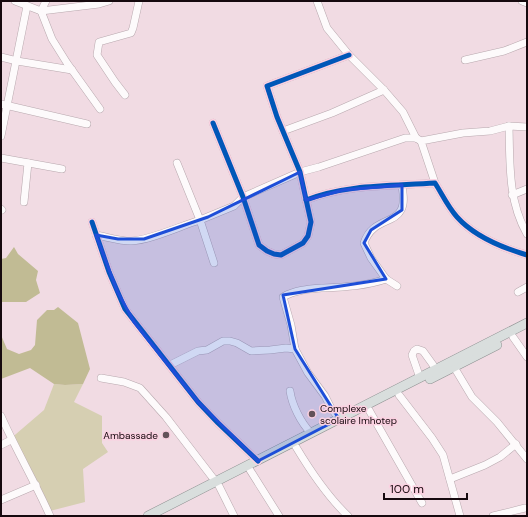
<svg xmlns="http://www.w3.org/2000/svg" width="528" height="517" viewBox="0 0 528 517" font-family="'DM Sans',sans-serif">
	<rect width="100%" height="100%" fill="#f1dbe3"/>
	<polygon fill="#d6cfb2" points="54,384 65,385 83,384 74,402 102,416 102,443 108,452 83,469 85,502 46,512 9,440 44,410"/>
	<g fill="#c1bb94">
		<polygon points="14,247 18,254 38,271 36,280 40,293 26,302 1,302 1,259 6,258"/>
		<polygon points="58,307 78,323 90,369 83,384 65,385 54,384 30,368 1,379 1,335 7,349 19,354 31,350 35,345 37,320 47,310 54,310"/>
	</g>
	<g fill="none" stroke-linecap="round" stroke-linejoin="round">
		<g stroke="#b8a8ae" stroke-width="8">
			<g id="minor">
				<polyline points="15,1 41,11 52,39 67,63 100,109"/>
				<polyline points="317,1 327,28 349,55 384,90 403,112 416,138"/>
				<polyline points="522,1 527,3"/>
				<polyline points="41,11 99,4 109,1"/>
				<polyline points="41,11 46,1"/>
				<polyline points="1,57 17,61 72,70"/>
				<polyline points="465,60 504,51 527,42"/>
				<polyline points="125,95 115,82 97,55 99,42 131,33 133,28 139,1"/>
				<polyline points="1,104 87,124"/>
				<polyline points="213,123 243,197 259,245 267,251 274,254 281,255 303,243 308,236 311,222 300,172 277,117 267,86 349,55"/>
				<path d="M509,126C510,163 508,201 527,234"/>
				<polyline points="283,131 332,113 384,90"/>
				<polyline points="1,136 27,6"/>
				<polyline points="1,158 62,169"/>
				<polyline points="435,183 421,141 463,133 490,131 509,126 527,127"/>
				<polyline points="512,195 527,189"/>
				<path d="M306,200C347,184 392,186 435,183C442,194 448,207 457,217C474,236 503,248 527,255"/>
				<polyline points="24,202 28,163"/>
				<polyline points="1,209 2,210"/>
				<polyline points="92,222 109,272 125,309 198,402 218,423 258,461"/>
				<path d="M96,235C108,237 119,241 131,241C151,240 180,226 200,220L177,163"/>
				<polyline points="214,263 200,220 234,206 243,197 300,172 319,167 405,138 416,138 421,141"/>
				<path d="M397,286L386,279L371,258L364,243C372,219 394,224 401,210C405,203 403,193 402,185"/>
				<polyline points="518,292 527,287"/>
				<polyline points="513,337 527,357"/>
				<polyline points="170,365 198,351 207,350 223,341 230,341 237,343 251,351 270,350 286,348 295,349"/>
				<polyline points="454,367 472,397 497,422 527,459"/>
				<polyline points="101,378 124,382 140,388 166,417 216,482"/>
				<polyline points="420,378 412,355 414,351 417,349 423,351 436,369"/>
				<path d="M290,391C292,405 301,423 311,433"/>
				<polyline points="399,395 432,438 443,455 460,516"/>
				<polyline points="369,410 422,503"/>
				<path d="M1,416C16,450 35,482 50,516"/>
				<path d="M339,419L331,408L325,396L308,373L295,349L291,325L283,297C295,290 309,289 322,288C343,287 367,286 386,279"/>
				<polyline points="1,445 11,440"/>
				<path d="M296,447C311,472 327,496 348,516"/>
				<polyline points="250,470 279,516"/>
				<polyline points="450,479 485,465 500,457 516,444"/>
				<polyline points="219,486 234,516"/>
				<polyline points="1,500 36,485"/>
				<polyline points="493,516 525,508"/>
			</g>
		</g>
		<g stroke="#8c9090" stroke-width="10">
			<g id="major">
				<polyline points="430,379 497,345"/>
				<polyline points="148,516 527,323"/>
			</g>
		</g>
		<use href="#minor" stroke="#fdfafb" stroke-width="7"/>
		<use href="#major" stroke="#d9dedd" stroke-width="9"/>
		<g stroke="#fbd1e1" stroke-width="8">
			<g id="cycleway">
				<polyline points="213,123 243,197 259,245 267,251 274,254 281,255 303,243 308,236 311,222 300,172 277,117 267,86 349,55"/>
				<path d="M306,200C347,184 392,186 435,183C442,194 448,207 457,217C474,236 503,248 527,255"/>
				<polyline points="92,222 109,272 125,309 198,402 218,423 258,461"/>
			</g>
		</g>
		<use href="#cycleway" stroke="#0057b8" stroke-width="5"/>
	</g>
	<path fill="#1d4ed8" fill-opacity="0.2" stroke="#1d4ed8" stroke-width="3" stroke-linejoin="round" d="M300,172L306,200L343,190L402,185V210L371,230L364,243L386,279L283,295L295,349L339,419L258,461L198,402L134,322L117,291L96,235L118,239H144L208,217Z"/>
	<g fill="#635259" stroke="#fbd1e1" stroke-width="1.5">
		<circle cx="312" cy="414" r="4"/>
		<circle cx="166" cy="435" r="4"/>
	</g>
	<g text-anchor="middle" stroke-width="3" stroke-linejoin="round" paint-order="stroke">
		<g font-size="10" fill="#16090e" stroke="#fbd1e1" text-anchor="start">
			<text x="320" y="412">Complexe<tspan x="320" dy="12">scolaire Imhotep</tspan></text>
			<text x="158" y="439" text-anchor="end">Ambassade</text>
		</g>
	</g>
	<rect width="528" height="517" fill="none" stroke="#16090e" stroke-width="4"/>
	<path d="M384 493v6h83v-6" fill="none" stroke="#16090e" stroke-width="2"/>
	<text x="390" y="493" font-size="12" fill="#16090e" stroke="#fbd1e1" stroke-width="3" paint-order="stroke">100 m</text>
</svg>
